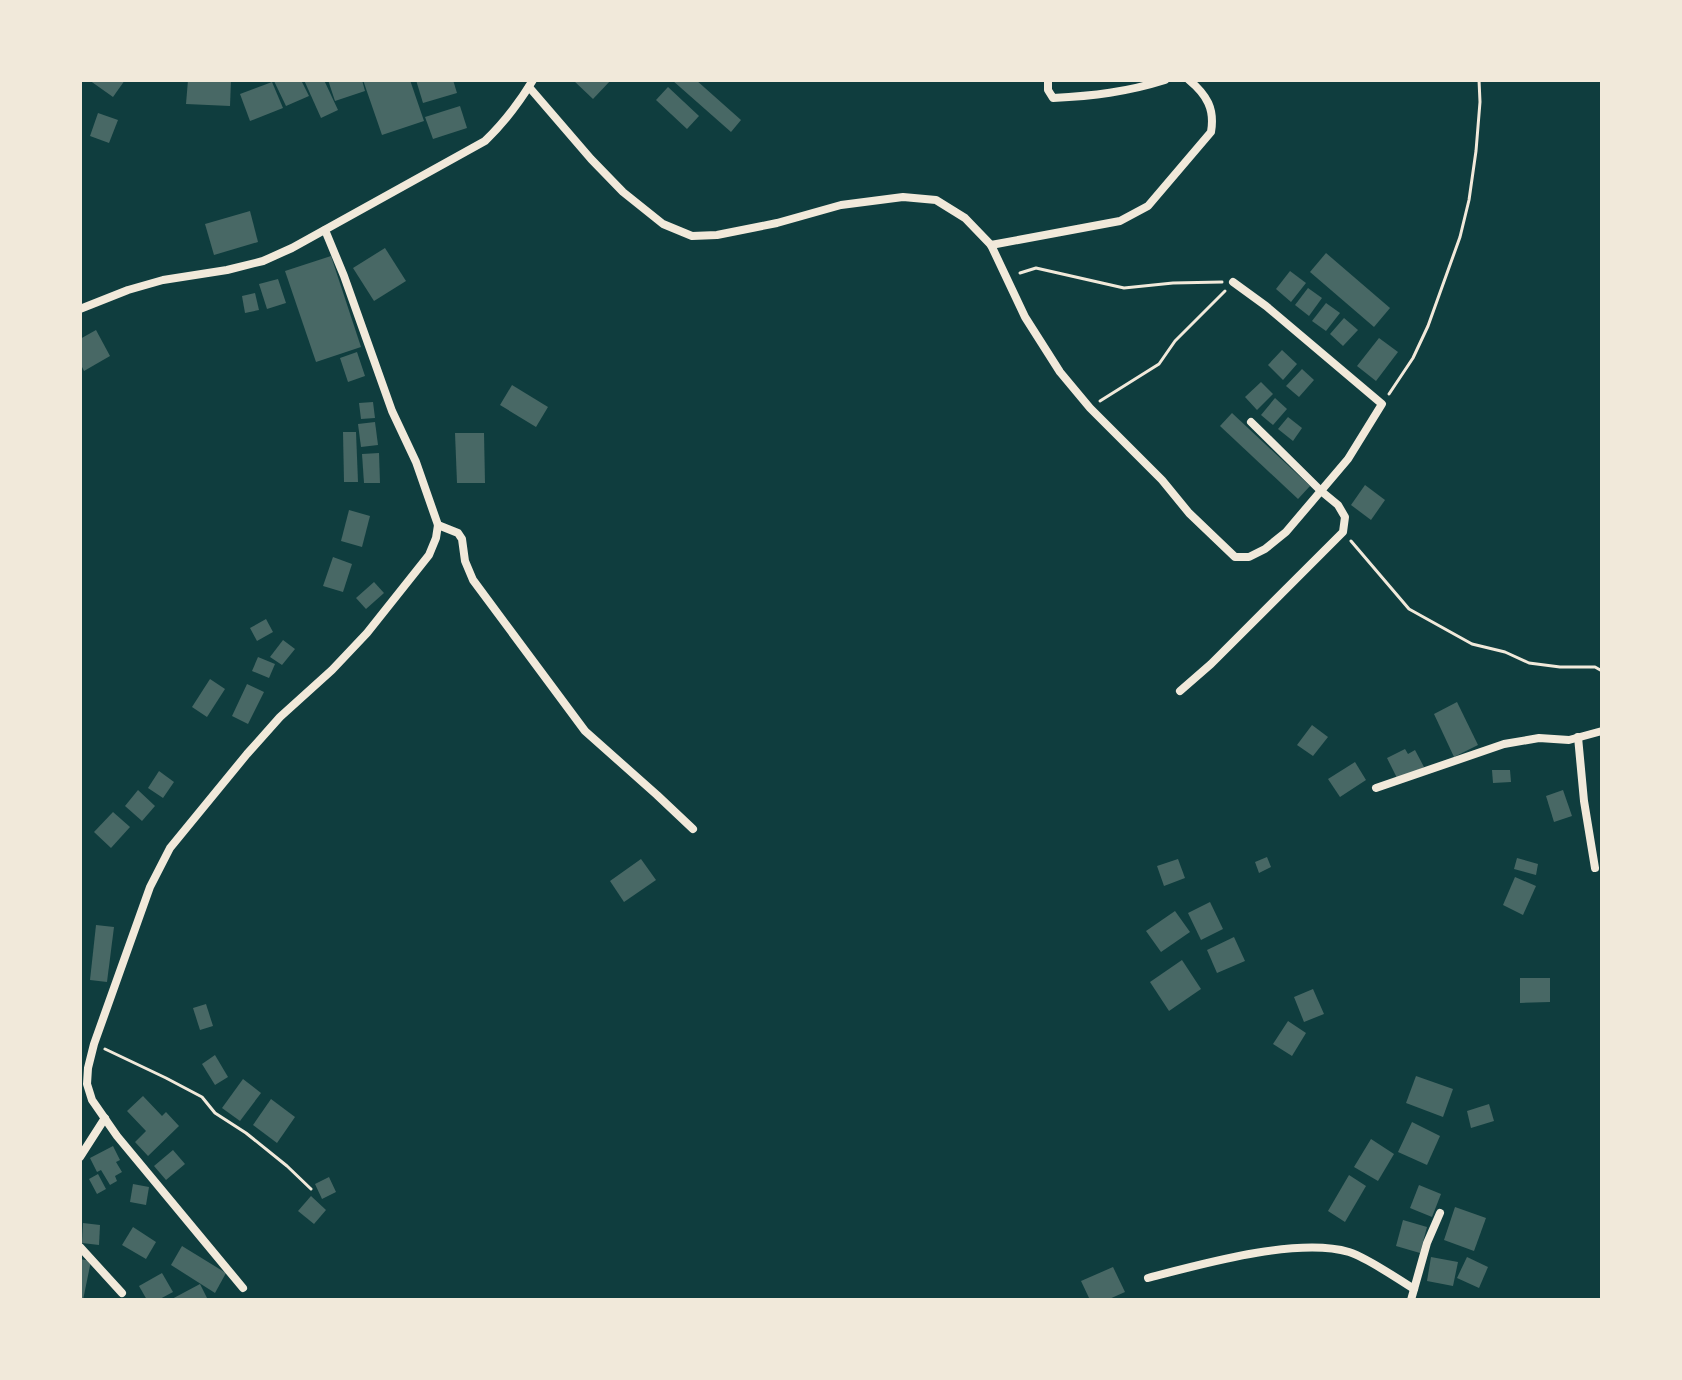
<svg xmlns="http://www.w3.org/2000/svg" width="1682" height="1380" viewBox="0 0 1682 1380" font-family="'Source Sans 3',sans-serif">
	<rect width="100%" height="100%" fill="#0f3d3e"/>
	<g fill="#486865">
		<polygon points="89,80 125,80 113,97"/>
		<polygon points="188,80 231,80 230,106 186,104"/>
		<polygon points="277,80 301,80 309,96 286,106 274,81"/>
		<polygon points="304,80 324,80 338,110 321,118"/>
		<polygon points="328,80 362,80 365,91 335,101"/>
		<polygon points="363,80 410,80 424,121 382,135"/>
		<polygon points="416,80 453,80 457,93 423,103"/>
		<polygon points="573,80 611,80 593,99"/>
		<polygon points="672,80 696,80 741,120 731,132"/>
		<polygon points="272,82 283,108 250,121 240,94"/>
		<polygon points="668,87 699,116 687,129 656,100"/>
		<polygon points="460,106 467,128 433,139 425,117"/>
		<polygon points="98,113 118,120 109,143 90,136"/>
		<polygon points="250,211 258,242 214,255 205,224"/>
		<polygon points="385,248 406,281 374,301 353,268"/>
		<polygon points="1326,253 1390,308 1374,327 1310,272"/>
		<polygon points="331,256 361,347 316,362 285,271"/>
		<polygon points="1290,271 1306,283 1291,302 1276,289"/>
		<polygon points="278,279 286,303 267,309 259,284"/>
		<polygon points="1308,288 1322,298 1309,316 1295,305"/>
		<polygon points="255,293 259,310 245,313 242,296"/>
		<polygon points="1326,303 1340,313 1326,331 1312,321"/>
		<polygon points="1344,318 1358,330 1343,346 1330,334"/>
		<polygon points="96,330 110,356 84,371 80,363 80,339"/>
		<polygon points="1379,338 1398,352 1376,381 1357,366"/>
		<polygon points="1282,350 1297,364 1283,380 1268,365"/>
		<polygon points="357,352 365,376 348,382 340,358"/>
		<polygon points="1302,369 1314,380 1299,397 1286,386"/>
		<polygon points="1261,382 1273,394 1257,410 1245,397"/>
		<polygon points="512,385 548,407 536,427 500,405"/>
		<polygon points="1275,398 1287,409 1273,425 1261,415"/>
		<polygon points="373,402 375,418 361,419 359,403"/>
		<polygon points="1232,413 1310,486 1298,499 1220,426"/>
		<polygon points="1288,417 1302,428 1293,441 1278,429"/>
		<polygon points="375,422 378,445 361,447 358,424"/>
		<polygon points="343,432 356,432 358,482 344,482"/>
		<polygon points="455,433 484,433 485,483 457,483"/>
		<polygon points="379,453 380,483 364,483 362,454"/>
		<polygon points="1365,485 1385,500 1371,520 1351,505"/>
		<polygon points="349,510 370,516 362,547 341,541"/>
		<polygon points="333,557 352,564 343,592 323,586"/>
		<polygon points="374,582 384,593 366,609 356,598"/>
		<polygon points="266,619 273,632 257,641 250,628"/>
		<polygon points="283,640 295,649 282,665 270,657"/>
		<polygon points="258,657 275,664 269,678 252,671"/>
		<polygon points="210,679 225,689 207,717 192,707"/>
		<polygon points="247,684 264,692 248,724 232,716"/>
		<polygon points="1457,702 1478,745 1454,757 1434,714"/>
		<polygon points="1312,725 1328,737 1313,756 1297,745"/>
		<polygon points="1405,749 1408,754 1415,750 1424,767 1398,780 1387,758"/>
		<polygon points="1355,762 1366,780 1340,797 1328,779"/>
		<polygon points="1492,770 1510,770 1511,782 1493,783"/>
		<polygon points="159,771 174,782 163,798 148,788"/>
		<polygon points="138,790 155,806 142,821 125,806"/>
		<polygon points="1563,790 1572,816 1554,822 1546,796"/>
		<polygon points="113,812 130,827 111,848 94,832"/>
		<polygon points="1267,857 1271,867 1259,873 1255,862"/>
		<polygon points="1517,858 1538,864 1536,875 1514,869"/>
		<polygon points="641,859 656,880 624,902 610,881"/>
		<polygon points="1178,859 1185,878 1164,886 1157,866"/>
		<polygon points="1515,877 1536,886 1523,915 1503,905"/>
		<polygon points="1210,902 1223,929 1201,940 1188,913"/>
		<polygon points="1175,911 1190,932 1161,952 1146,931"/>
		<polygon points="96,925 114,927 107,982 90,980"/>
		<polygon points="1234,937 1245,961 1217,973 1207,950"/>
		<polygon points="1182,960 1201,989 1169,1011 1150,982"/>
		<polygon points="1520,978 1550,978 1550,1002 1520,1003"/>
		<polygon points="1313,989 1324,1014 1304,1022 1294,997"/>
		<polygon points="206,1004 213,1026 200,1030 193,1008"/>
		<polygon points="1288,1021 1306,1033 1292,1056 1273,1044"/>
		<polygon points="215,1055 228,1077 215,1085 202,1064"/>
		<polygon points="1416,1076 1453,1089 1443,1117 1406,1103"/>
		<polygon points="243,1079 261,1093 240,1121 222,1108"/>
		<polygon points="143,1096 162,1116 166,1112 179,1126 148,1156 135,1142 146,1131 127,1111"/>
		<polygon points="271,1099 295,1117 277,1143 253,1125"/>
		<polygon points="1489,1104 1494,1121 1471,1128 1467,1111"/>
		<polygon points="1412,1122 1440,1136 1427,1165 1398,1152"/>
		<polygon points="1371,1139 1394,1154 1378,1181 1354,1167"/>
		<polygon points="113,1146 120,1160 116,1162 122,1172 115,1176 117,1181 110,1185 101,1170 97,1172 90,1158"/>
		<polygon points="173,1150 185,1164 166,1180 154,1166"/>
		<polygon points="98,1174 106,1189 97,1194 89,1179"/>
		<polygon points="1349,1175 1366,1186 1345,1222 1328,1211"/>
		<polygon points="329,1177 336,1192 322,1199 315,1184"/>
		<polygon points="133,1184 149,1187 146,1205 130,1202"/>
		<polygon points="1419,1185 1441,1194 1432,1217 1410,1208"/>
		<polygon points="311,1196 326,1210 314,1224 298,1211"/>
		<polygon points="1455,1207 1486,1218 1474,1251 1444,1240"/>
		<polygon points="1403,1220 1427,1227 1420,1253 1396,1246"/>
		<polygon points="83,1223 100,1225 99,1245 82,1243"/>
		<polygon points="133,1227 156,1242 146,1259 122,1245"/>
		<polygon points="182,1246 226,1273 215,1293 171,1265"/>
		<polygon points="1431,1257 1458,1262 1453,1286 1427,1281"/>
		<polygon points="1467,1257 1488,1267 1479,1288 1457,1278"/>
		<polygon points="80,1259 91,1261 83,1300 80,1300"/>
		<polygon points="1113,1267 1125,1292 1107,1300 1090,1300 1081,1281"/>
		<polygon points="162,1273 173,1292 158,1300 147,1300 139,1286"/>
		<polygon points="200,1284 207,1298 203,1300 170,1300"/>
	</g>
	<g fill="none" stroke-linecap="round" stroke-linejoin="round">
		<g stroke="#f1e9da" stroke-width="3">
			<polyline points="1020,273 1036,268 1124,288 1173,283 1222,282"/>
			<polyline points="1389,394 1413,358 1428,326 1460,237 1469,200 1476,151 1480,102 1479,80"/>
			<polyline points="1100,401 1159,364 1175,341 1225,291"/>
			<polyline points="1351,541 1409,609 1472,644 1505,652 1529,663 1560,667 1595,667 1602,671"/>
			<polyline points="105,1049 166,1078 202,1097 215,1113 246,1133 287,1166 311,1189"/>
		</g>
		<g stroke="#f1e9da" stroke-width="8">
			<path d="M1048,80V90L1053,98C1093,96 1127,92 1165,80"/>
			<polyline points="529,87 591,159 623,192 663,224 692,236 717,235 777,223 841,205 903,197 936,200 965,218 991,245 1025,317 1060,372 1090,408 1162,480 1189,513 1235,557 1249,557 1265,549 1286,532 1348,459 1382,404 1266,306 1233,282"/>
			<path d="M991,245L1120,221L1148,206L1211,132C1215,109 1207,95 1189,80"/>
			<path d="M80,309L128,290L163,280L227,270L263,261L292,248L485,141C505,122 519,103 533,80"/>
			<polyline points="438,525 458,533 462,539 465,561 473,580 585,731 657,795 693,829"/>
			<polyline points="1180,691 1211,664 1343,532 1345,517 1338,505 1321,491 1251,422"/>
			<polyline points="1578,737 1584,801 1595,868"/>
			<polyline points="1376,788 1504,744 1539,738 1569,740 1602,731"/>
			<polyline points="80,1157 105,1118"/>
			<polyline points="80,1247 122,1293"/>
			<path d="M1148,1278C1202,1264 1297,1237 1349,1252C1368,1258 1396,1278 1414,1289"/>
			<polyline points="243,1288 117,1136 92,1100 87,1084 88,1068 94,1044 150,887 170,848 247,754 280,717 332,670 367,633 429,555 436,538 438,525 416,462 392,411 344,276 325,230"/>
			<polyline points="1411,1300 1427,1243 1440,1213"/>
		</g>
	</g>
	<rect width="1682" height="1380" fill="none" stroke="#f1e9da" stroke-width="164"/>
</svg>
